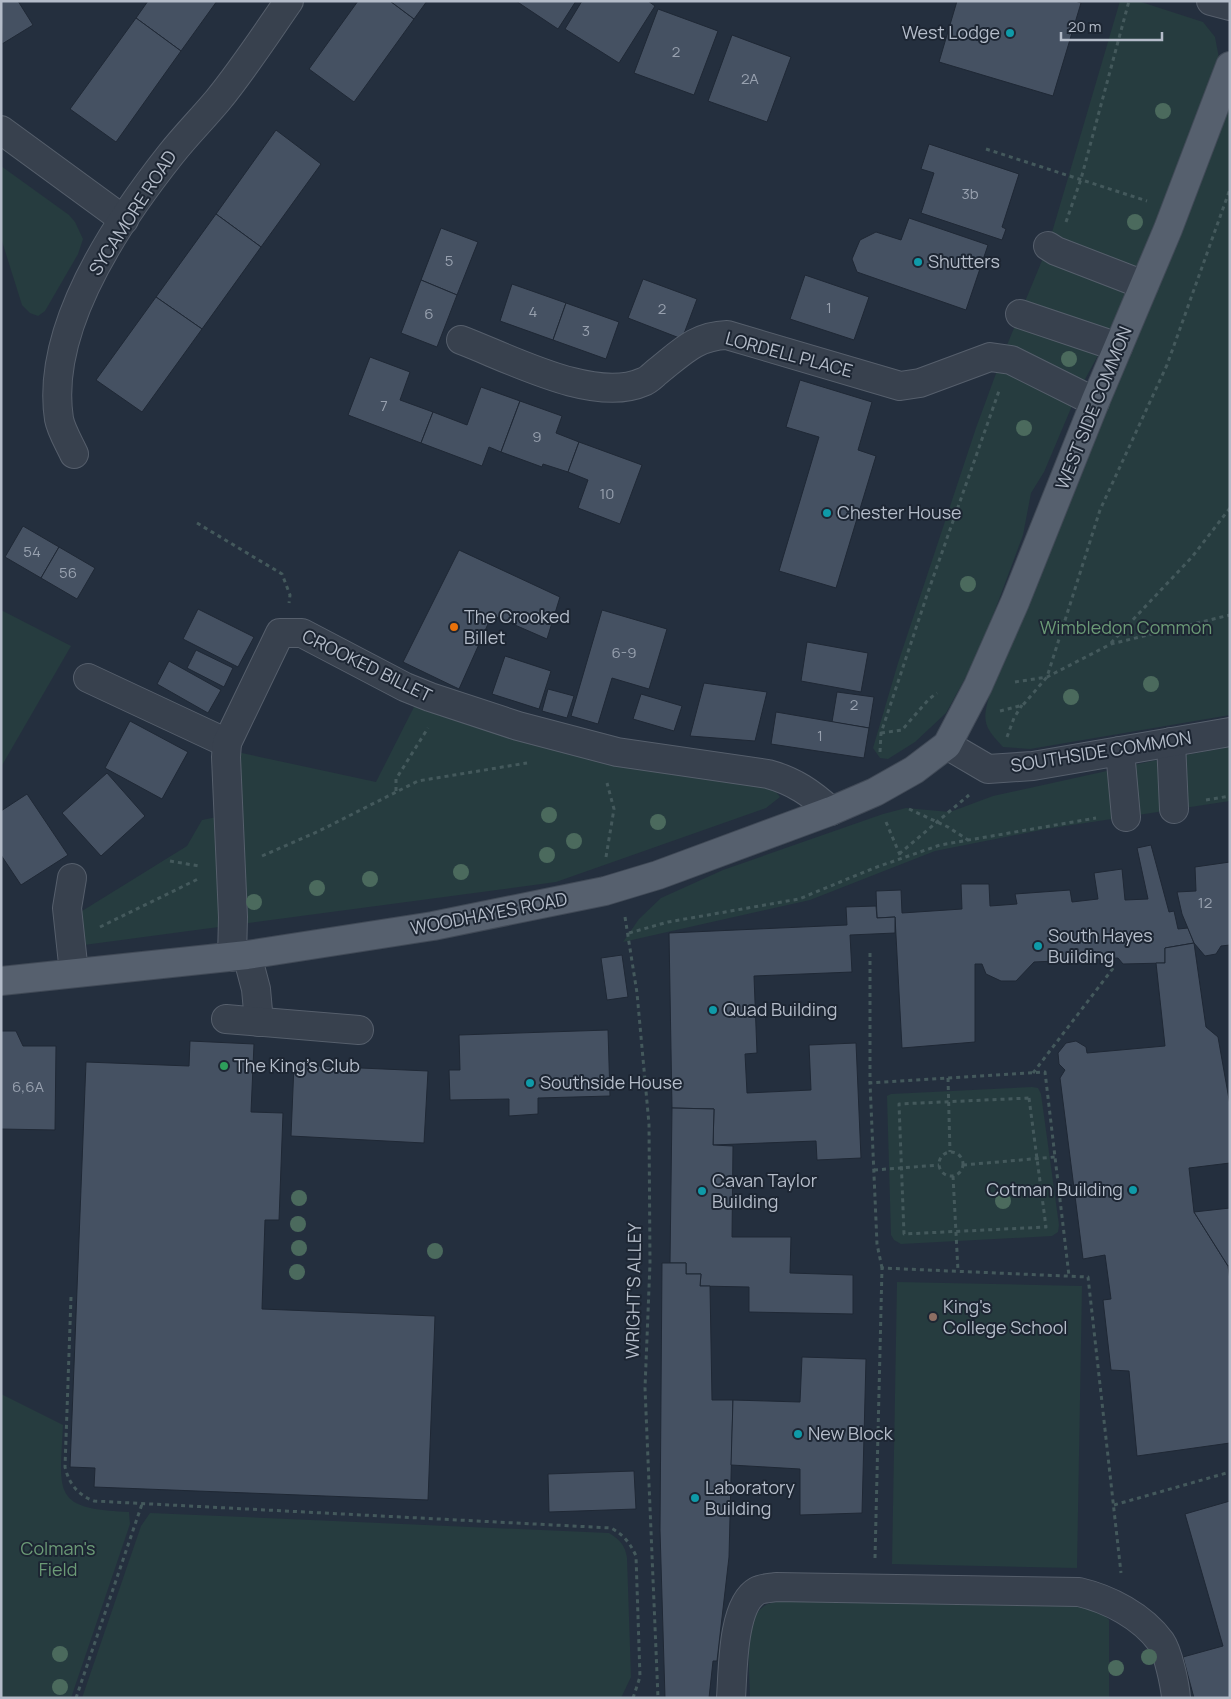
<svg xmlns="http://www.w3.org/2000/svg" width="1231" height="1699" viewBox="0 0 1231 1699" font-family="Manrope,sans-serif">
	<rect width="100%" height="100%" fill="#242f3e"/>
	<g fill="#263c3f">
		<polygon points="1120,1 1138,1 1203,22 1215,37 1219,58 1180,171 1114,326 1077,394 1044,472 1031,493 1023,535 979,653 946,713 915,742 888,759 880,758 873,748 898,663 976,428 1002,357 1048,246"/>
		<path d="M1230,98V715L1030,749L1003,747C983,726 982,721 990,693Z"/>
		<polygon points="1,166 69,215 75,222 83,239 78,254 45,311 38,316 30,313 22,305 1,238"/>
		<polygon points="1,610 71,646 1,767"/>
		<polygon points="415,705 512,739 583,755 769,783 780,797 766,808 556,882 84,945 74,916 187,846 202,820 236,813 237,752 376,782"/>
		<polygon points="1230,747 1230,801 1046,829 935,851 810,900 623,942 639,919 661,898 723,870 883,814 906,808 950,812 993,796 1152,761"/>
		<polygon points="1032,1087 1038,1088 1041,1094 1059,1225 1058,1232 1052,1236 901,1244 894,1240 891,1235 887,1096 891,1094"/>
		<polygon points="897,1282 1082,1286 1077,1568 892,1564"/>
		<path d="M1,1394L63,1425C60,1493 51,1509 129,1512L130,1524L71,1698H1Z"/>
		<path d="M150,1513L609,1533C620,1540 625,1545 627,1558L631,1677L621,1698H82L141,1526Z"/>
		<path d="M786,1601L1087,1606L1101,1612L1109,1620V1698H750C750,1677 744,1628 758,1612C765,1602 776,1602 786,1601Z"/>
	</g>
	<g fill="#455162" stroke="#1f2835">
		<polygon points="1,1 18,1 33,25 2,44"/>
		<polygon points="148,1 217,1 181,51 136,18"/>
		<polygon points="358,1 390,1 414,19 354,102 309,69"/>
		<polygon points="390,1 427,1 414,19"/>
		<polygon points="516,1 576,1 558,29"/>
		<polygon points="582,1 648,1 655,6 619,63 565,29"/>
		<polygon points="957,1 1075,1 1081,3 1053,96 939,62"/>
		<polygon points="658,9 718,31 694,95 634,73"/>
		<polygon points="136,18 181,51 116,142 70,109"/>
		<polygon points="732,35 791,57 767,122 708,101"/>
		<polygon points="276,130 321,164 261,247 216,214"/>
		<polygon points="929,144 1019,174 1002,227 1006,229 1002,240 921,213 934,173 921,169"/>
		<polygon points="216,214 261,247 202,329 156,297"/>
		<polygon points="909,218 988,245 966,310 857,272 852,259 860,240 876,232 901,240"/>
		<polygon points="441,228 478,242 457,295 421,280"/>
		<polygon points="805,275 869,297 854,340 790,319"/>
		<polygon points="643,279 697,299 682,339 628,318"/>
		<polygon points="421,280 457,295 437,347 401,333"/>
		<polygon points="512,284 566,303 553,340 500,321"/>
		<polygon points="156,297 202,329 142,412 96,380"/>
		<polygon points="566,303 619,322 606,359 553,340"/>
		<polygon points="370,357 410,372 400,400 433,412 421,443 348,415"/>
		<polygon points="800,380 872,402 858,450 876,456 836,588 779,571 819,437 786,427"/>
		<polygon points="481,387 520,401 501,452 489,447 482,466 421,443 433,412 467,425"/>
		<polygon points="520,401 562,416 556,433 579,442 568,472 543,464 542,467 501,452"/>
		<polygon points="579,442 642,465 620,524 578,508 588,480 568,472"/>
		<polygon points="23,526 59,547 41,578 5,557"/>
		<polygon points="59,547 95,568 77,599 41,578"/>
		<polygon points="459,550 560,597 547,639 492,615 459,689 403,662"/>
		<polygon points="198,609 254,637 238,667 183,639"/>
		<polygon points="602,610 667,629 649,689 612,678 598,724 571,716"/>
		<polygon points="807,642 868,653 861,692 801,681"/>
		<polygon points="196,650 233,668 224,687 187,668"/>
		<polygon points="505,656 551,671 539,709 492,694"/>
		<polygon points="169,661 221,690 208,713 157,684"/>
		<polygon points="704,683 767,692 755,741 690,736"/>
		<polygon points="548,689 574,696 567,718 542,711"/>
		<polygon points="837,692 874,697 869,728 832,722"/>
		<polygon points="641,694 682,706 674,731 633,719"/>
		<polygon points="776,712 869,728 864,758 771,744"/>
		<polygon points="130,721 188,752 162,799 105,768"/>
		<polygon points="107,773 145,816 101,856 62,813"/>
		<polygon points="27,794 68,855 21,885 1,855 1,811"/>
		<polygon points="1151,845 1169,912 1174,911 1178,929 1188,928 1194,943 1165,948 1165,963 1123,964 1118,958 1034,962 1016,981 1001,981 986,974 982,964 975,964 975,1042 902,1048 895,917 877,918 876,891 901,890 902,913 962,909 961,884 989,884 990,906 1017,904 1015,894 1070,890 1072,902 1098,899 1094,873 1122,869 1125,900 1148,899 1137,848"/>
		<polygon points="1230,862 1230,945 1221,946 1216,954 1205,956 1194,943 1182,914 1177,892 1196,891 1195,867"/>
		<polygon points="876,906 877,918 895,917 895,933 850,935 852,972 754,976 757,1053 745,1054 747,1093 811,1090 809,1045 856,1043 861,1158 817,1160 816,1141 713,1145 714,1109 672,1108 669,933 847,925 846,907"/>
		<polygon points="1194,943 1206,1027 1218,1037 1230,1105 1230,1163 1189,1168 1194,1212 1228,1266 1230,1280 1230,1443 1137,1456 1129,1371 1111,1370 1103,1300 1111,1299 1105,1255 1083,1259 1060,1078 1065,1070 1059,1064 1058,1053 1066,1043 1076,1041 1086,1047 1087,1053 1165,1046 1156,963 1165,963 1165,948"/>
		<polygon points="622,955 628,997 607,1000 601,958"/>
		<polygon points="608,1030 610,1096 538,1098 538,1114 509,1116 509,1099 450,1100 449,1070 460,1070 459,1035"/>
		<polygon points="1,1031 16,1031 23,1046 56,1046 55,1130 1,1129"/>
		<polygon points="190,1041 254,1044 251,1112 283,1113 279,1220 265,1220 262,1309 435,1316 428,1500 94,1487 95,1468 70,1467 86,1062 189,1066"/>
		<polygon points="294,1065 428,1071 424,1143 291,1136"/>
		<polygon points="672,1108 714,1109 713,1145 733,1146 732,1237 791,1237 790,1273 853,1275 853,1314 749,1312 749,1287 700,1286 701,1274 686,1274 686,1263 670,1263"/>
		<polygon points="1230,1208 1230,1265 1228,1266 1194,1212"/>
		<polygon points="662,1263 686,1263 686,1274 701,1274 700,1286 710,1286 712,1400 733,1400 729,1557 717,1661 713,1661 709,1698 665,1698 660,1530"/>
		<polygon points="802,1357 866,1359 862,1513 800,1515 800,1469 731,1465 733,1400 800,1402"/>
		<polygon points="634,1471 636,1509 549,1512 548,1474"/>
		<polygon points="1230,1501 1230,1698 1194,1698 1183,1657 1223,1646 1185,1514"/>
	</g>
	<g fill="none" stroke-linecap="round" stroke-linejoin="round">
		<g stroke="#565f6c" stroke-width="30">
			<g id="minor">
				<polyline points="1211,1 1230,6"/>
				<polyline points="1,130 124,220"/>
				<polyline points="1048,246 1056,251 1144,285"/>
				<polyline points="1020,314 1118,347"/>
				<path d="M461,340C509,358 594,404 643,382C649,380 654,374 658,371C682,352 696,336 727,335L900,386L920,383L990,357L1011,360L1095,402"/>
				<path d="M74,454C69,443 61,430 59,419C45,328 117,222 171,154C186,135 203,118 218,100C244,68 266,34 289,1"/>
				<polyline points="88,678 227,743"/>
				<polyline points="1171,742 1174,809"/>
				<polyline points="947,745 988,769 1033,766 1230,732"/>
				<polyline points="1120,751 1126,817"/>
				<polyline points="72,878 67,908 74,973"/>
				<polyline points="247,955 256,989 259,1022"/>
				<path d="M232,957L233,917L226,757L227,743L280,633H302L405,687L430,697L518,726L617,752L768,774C794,781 811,793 831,811"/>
				<polyline points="226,1019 359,1030"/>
				<path d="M731,1698C733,1671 732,1605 757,1591C762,1588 771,1588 776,1587L1079,1592C1109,1599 1142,1616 1161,1642C1168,1652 1175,1685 1176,1698"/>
			</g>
		</g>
		<g stroke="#414a57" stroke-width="30">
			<polyline id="major" points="1,981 247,955 433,926 605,891 658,875 831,811 875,792 914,770 947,745 978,686 1015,602 1095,402 1168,229 1230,66"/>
		</g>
		<g stroke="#44595c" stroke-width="3" stroke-dasharray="4 4" stroke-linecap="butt">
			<polyline points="986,149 1147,201"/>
			<polyline points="1066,222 1081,179 1129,1"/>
			<polyline points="197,523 282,574 290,595 289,603"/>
			<polyline points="1111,643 1192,557 1230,508"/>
			<polyline points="1015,682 1047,677 1111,644 1230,615"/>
			<polyline points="1000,711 1023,705 1047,677 1100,510 1167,365 1230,189"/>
			<polyline points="881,733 902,730 929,699 937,693"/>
			<polyline points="1007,737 1014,718 1022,705"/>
			<polyline points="880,752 881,733 928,592 999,391"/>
			<polyline points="396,791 396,779 428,728"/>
			<polyline points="1206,800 1230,796"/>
			<polyline points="909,809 948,827 968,840"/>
			<polyline points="886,822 900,855"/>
			<polyline points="899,854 969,795"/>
			<polyline points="262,856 319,831 418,781 527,763"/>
			<polyline points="606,857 614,809 607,783"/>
			<polyline points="170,861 199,866"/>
			<polyline points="625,917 637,993 649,1124 650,1263 645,1388 658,1698"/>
			<polyline points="100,927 200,878"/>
			<polyline points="629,933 668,922 799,899 874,868 940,845 1096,818"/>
			<polyline points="870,953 870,1083"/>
			<polyline points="1033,1073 1114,967"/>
			<polyline points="948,1078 950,1152"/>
			<polygon points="1029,1098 1046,1227 904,1234 899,1104"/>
			<circle cx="951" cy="1164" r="12"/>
			<polyline points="963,1165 1055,1157"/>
			<polyline points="874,1170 939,1165"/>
			<polyline points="953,1176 958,1271"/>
			<polyline points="882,1268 877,1244 870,1083 1045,1072 1069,1276"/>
			<path d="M71,1297L65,1467C69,1484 78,1495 94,1501L611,1528C624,1535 630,1543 636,1556L640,1677L633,1698"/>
			<polyline points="1114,1505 1230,1472"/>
			<polyline points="875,1558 882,1268 1088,1277 1121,1573"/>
			<polyline points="76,1698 142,1504"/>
		</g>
		<use href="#minor" stroke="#38414e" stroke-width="28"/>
		<use href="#major" stroke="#56606e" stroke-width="28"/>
	</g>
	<g fill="#4b6a5d">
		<circle cx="1163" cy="111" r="8"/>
		<circle cx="1135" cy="222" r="8"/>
		<circle cx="1069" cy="359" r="8"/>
		<circle cx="1024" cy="428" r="8"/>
		<circle cx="968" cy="584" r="8"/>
		<circle cx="1151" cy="684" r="8"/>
		<circle cx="1071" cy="697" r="8"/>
		<circle cx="549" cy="815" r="8"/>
		<circle cx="658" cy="822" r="8"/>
		<circle cx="574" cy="841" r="8"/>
		<circle cx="547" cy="855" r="8"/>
		<circle cx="461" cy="872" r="8"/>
		<circle cx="370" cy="879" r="8"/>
		<circle cx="317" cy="888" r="8"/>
		<circle cx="254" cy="902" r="8"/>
		<circle cx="299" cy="1198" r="8"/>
		<circle cx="1003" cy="1201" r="8"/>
		<circle cx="298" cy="1224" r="8"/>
		<circle cx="299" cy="1248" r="8"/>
		<circle cx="435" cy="1251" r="8"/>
		<circle cx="297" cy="1272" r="8"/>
		<circle cx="60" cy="1654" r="8"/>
		<circle cx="1149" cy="1657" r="8"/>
		<circle cx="1116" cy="1668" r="8"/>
		<circle cx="60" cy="1687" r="8"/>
	</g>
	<g fill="#0f9aa8" stroke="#1d2633" stroke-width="2">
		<circle cx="1010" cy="33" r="5"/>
		<circle cx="918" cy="262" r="5"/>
		<circle cx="827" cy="513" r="5"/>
		<circle cx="1038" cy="946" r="5"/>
		<circle cx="713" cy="1010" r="5"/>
		<circle cx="530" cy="1083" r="5"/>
		<circle cx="1133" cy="1190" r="5"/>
		<circle cx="702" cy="1191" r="5"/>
		<circle cx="798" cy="1434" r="5"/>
		<circle cx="695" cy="1498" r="5"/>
	</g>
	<circle fill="#e8710a" stroke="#1d2633" stroke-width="2" cx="454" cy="627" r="5"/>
	<circle fill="#2e9e5b" stroke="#1d2633" stroke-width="2" cx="224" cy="1066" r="5"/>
	<circle fill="#8d6e63" stroke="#1d2633" stroke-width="2" cx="933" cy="1317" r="5"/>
	<g text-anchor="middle" stroke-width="4" stroke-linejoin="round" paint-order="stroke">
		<g font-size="15" fill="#98a1af">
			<text x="676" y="57">2</text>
			<text x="750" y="84">2A</text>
			<text x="970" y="199">3b</text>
			<text x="449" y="266">5</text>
			<text x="829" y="313">1</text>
			<text x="662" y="314">2</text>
			<text x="533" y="317">4</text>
			<text x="429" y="319">6</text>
			<text x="586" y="336">3</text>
			<text x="384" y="411">7</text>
			<text x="537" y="442">9</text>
			<text x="607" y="499">10</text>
			<text x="32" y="557">54</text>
			<text x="68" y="578">56</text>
			<text x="624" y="658">6-9</text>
			<text x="854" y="710">2</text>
			<text x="820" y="741">1</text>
			<text x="1205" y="908">12</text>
			<text x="28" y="1092">6,6A</text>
		</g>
		<g font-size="18" fill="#b4bcc9" stroke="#1d2633" text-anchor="start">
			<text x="1000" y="39" text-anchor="end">West Lodge</text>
			<text x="928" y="268">Shutters</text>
			<text x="837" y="519">Chester House</text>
			<text x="464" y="623">The Crooked<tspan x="464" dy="21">Billet</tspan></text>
			<text x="1048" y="942">South Hayes<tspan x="1048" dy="21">Building</tspan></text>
			<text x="723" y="1016">Quad Building</text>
			<text x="234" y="1072">The King's Club</text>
			<text x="540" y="1089">Southside House</text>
			<text x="712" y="1187">Cavan Taylor<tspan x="712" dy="21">Building</tspan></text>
			<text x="1123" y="1196" text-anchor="end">Cotman Building</text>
			<text x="943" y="1313">King's<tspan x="943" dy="21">College School</tspan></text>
			<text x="808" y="1440">New Block</text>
			<text x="705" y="1494">Laboratory<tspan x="705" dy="21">Building</tspan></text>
		</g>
		<g font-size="18" fill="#b4bcc9" stroke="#1d2633">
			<text transform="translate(133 213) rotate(-57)" y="6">SYCAMORE ROAD</text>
			<text transform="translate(789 355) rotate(15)" y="6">LORDELL PLACE</text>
			<text transform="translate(1094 408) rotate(-68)" y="6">WEST SIDE COMMON</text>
			<text transform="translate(367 666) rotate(26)" y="6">CROOKED BILLET</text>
			<text transform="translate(1101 752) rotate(-9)" y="6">SOUTHSIDE COMMON</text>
			<text transform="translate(489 914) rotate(-11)" y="6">WOODHAYES ROAD</text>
			<text transform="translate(634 1291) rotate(-89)" y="6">WRIGHT'S ALLEY</text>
		</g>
		<g font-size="18" fill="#6b9a76" stroke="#1d2633">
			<text x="1126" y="634">Wimbledon Common</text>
			<text x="58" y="1555">Colman's<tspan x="58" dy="21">Field</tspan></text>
		</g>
	</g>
	<rect width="1231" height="1699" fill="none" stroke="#b4bcc9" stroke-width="5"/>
	<path d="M1061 32v8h101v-8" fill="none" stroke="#b4bcc9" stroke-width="2.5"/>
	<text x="1068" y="32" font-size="15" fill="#b4bcc9" stroke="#1d2633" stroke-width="4" paint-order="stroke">20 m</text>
</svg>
